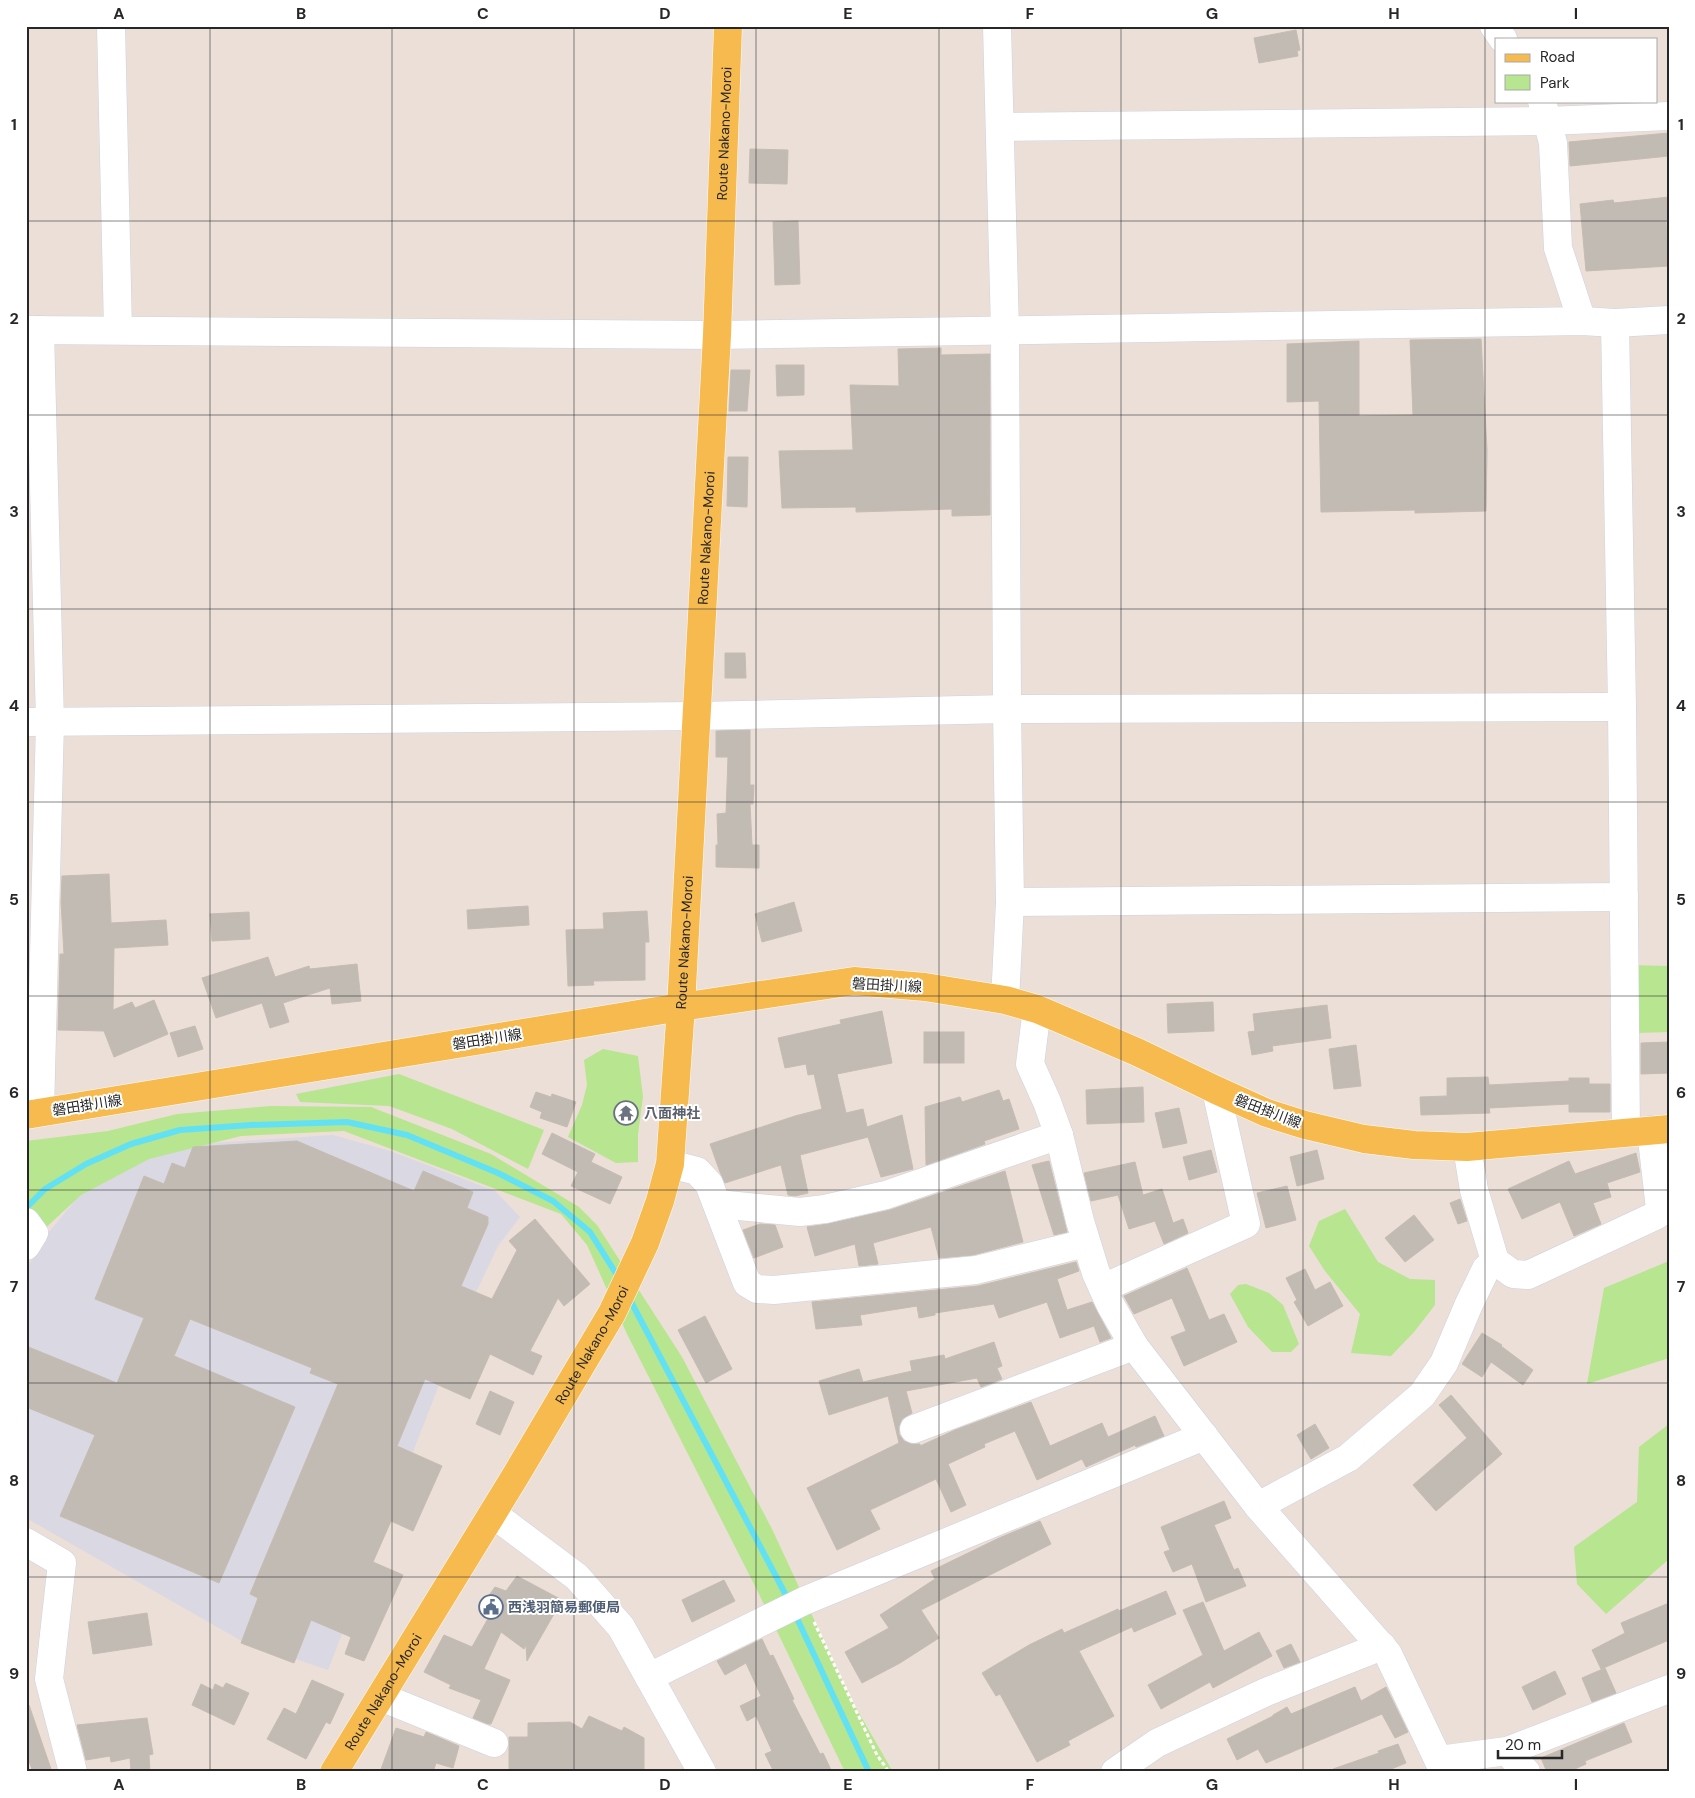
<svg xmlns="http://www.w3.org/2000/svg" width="1695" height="1798" viewBox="0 0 1695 1798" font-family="'DM Sans','Noto Sans JP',sans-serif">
	<rect width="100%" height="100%" fill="#ebdfd7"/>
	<polygon fill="#dad8e2" points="333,1135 390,1151 495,1191 520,1217 498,1246 471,1303 328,1670 240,1640 26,1518 26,1269 49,1232 83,1191 140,1157 182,1145"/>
	<g fill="#b8e58f">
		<polygon points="1630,965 1669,966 1669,1032 1636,1033"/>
		<polygon points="603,1049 638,1056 643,1097 638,1134 638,1162 616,1163 568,1137 582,1105 587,1085 584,1060"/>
		<polygon points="399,1074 544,1130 528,1169 452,1129 389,1106 300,1102 296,1094"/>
		<polygon points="270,1106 371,1107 491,1154 579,1207 597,1225 682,1357 772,1529 851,1699 893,1772 845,1772 757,1590 627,1334 587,1245 561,1214 344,1131 241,1136 149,1159 81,1195 26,1246 26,1141 108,1131 177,1114"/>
		<polygon points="1345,1209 1378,1262 1410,1279 1435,1280 1435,1305 1414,1332 1391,1356 1351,1353 1360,1314 1325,1271 1309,1246 1319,1221"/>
		<polygon points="1669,1261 1669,1358 1587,1384 1604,1288"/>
		<polygon points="1246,1284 1269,1293 1283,1305 1299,1344 1291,1352 1272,1352 1248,1327 1230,1294 1238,1285"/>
		<polygon points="1669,1424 1669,1559 1606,1614 1577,1584 1574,1547 1637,1502 1639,1447"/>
	</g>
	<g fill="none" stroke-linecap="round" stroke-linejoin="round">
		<g stroke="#62e1f4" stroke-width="6">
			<polyline points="26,1208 45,1189 86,1164 131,1144 180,1130 251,1125 347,1122 407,1135 498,1173 553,1201 590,1232 620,1280"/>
			<polyline points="628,1296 789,1601"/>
			<polyline points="794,1612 869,1772"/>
		</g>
	</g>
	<g fill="#c2bbb3" stroke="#c6bcb1">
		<polygon points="1296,30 1300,50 1297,51 1298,56 1259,63 1254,38"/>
		<polygon points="1669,133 1669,156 1570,166 1569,142"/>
		<polygon points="750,149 788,150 787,184 749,183"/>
		<polygon points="1669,197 1669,220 1666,221 1669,266 1586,271 1580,204 1613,200 1614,203"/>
		<polygon points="798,221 800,284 775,285 773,222"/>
		<polygon points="1481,339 1487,450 1486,511 1415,513 1415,510 1321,512 1319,401 1287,402 1287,344 1359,341 1359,416 1413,415 1410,340"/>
		<polygon points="941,348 941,355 990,354 990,515 952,516 952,509 856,512 856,507 782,508 779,451 853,450 850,385 899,386 898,349"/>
		<polygon points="776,365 804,365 804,395 777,396"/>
		<polygon points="731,370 750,370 747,411 729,411"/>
		<polygon points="728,457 748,457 747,507 727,506"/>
		<polygon points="725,653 745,653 746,678 725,678"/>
		<polygon points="750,730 750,785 754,785 753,804 750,804 752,845 759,845 759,868 716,867 716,845 718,845 717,814 726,813 728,757 716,757 716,731"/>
		<polygon points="109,874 111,923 166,920 168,945 114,948 113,1010 132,1002 135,1008 154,1000 168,1034 114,1057 104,1031 58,1030 60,954 64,954 61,902 62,876"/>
		<polygon points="794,902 802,931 762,942 755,914"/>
		<polygon points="528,906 529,925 468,929 467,910"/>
		<polygon points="647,911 649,942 645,942 645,980 593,981 594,985 568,986 566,930 604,929 603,913"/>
		<polygon points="249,912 250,939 212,941 210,914"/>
		<polygon points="268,957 275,977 309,966 310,969 357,964 361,1001 332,1004 330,988 283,1003 289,1022 270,1028 262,1003 216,1018 202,978"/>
		<polygon points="1213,1002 1214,1031 1168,1033 1167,1004"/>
		<polygon points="1327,1005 1331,1038 1272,1046 1273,1051 1252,1055 1248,1032 1255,1031 1253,1014"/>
		<polygon points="882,1011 892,1063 837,1074 846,1113 863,1109 867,1127 902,1115 913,1169 881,1177 868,1137 800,1155 808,1193 795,1196 788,1195 781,1165 725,1183 720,1172 710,1144 795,1116 822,1109 814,1074 808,1075 806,1064 785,1068 778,1038 841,1024 840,1020"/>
		<polygon points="195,1026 203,1049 178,1057 170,1033"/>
		<rect x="924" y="1032" width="40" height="31"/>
		<polygon points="1669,1042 1669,1073 1641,1074 1641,1043"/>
		<polygon points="1356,1045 1361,1086 1334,1089 1329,1049"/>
		<polygon points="1488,1077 1489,1085 1569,1081 1569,1078 1589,1078 1589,1084 1610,1084 1610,1112 1569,1112 1569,1104 1489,1108 1490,1113 1421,1115 1420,1097 1447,1096 1447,1078"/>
		<polygon points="1143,1087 1144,1122 1087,1124 1086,1090"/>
		<polygon points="999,1090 1003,1101 1009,1099 1019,1129 984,1141 985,1144 926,1165 925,1107 960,1097 962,1102"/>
		<polygon points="536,1092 551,1097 552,1094 576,1102 567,1127 540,1118 542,1112 530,1107"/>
		<polygon points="1179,1108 1187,1143 1163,1148 1155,1113"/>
		<polygon points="552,1133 595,1154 591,1162 622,1177 610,1204 571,1186 578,1172 542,1154"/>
		<polygon points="297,1141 414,1191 423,1171 473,1192 467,1208 488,1217 488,1224 461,1286 492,1299 517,1250 509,1241 535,1219 590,1284 564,1306 558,1298 530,1351 542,1356 533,1375 490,1354 470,1399 425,1379 397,1446 442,1466 413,1531 391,1521 373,1562 403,1575 364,1661 345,1654 351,1637 311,1620 294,1663 241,1643 258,1598 250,1594 338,1384 310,1373 312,1368 190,1319 174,1356 295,1407 219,1583 60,1516 95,1435 26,1407 26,1346 117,1383 144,1318 95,1299 144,1176 164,1184 172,1163 185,1168 193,1147"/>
		<polygon points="1211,1150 1217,1172 1189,1180 1183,1157"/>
		<polygon points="1317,1150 1324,1179 1297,1186 1290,1157"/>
		<polygon points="1636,1153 1640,1172 1607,1183 1611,1197 1593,1203 1601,1224 1574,1236 1560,1202 1522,1219 1508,1189 1569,1161 1575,1174"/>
		<polygon points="1049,1161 1067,1232 1054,1235 1032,1165"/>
		<polygon points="1135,1162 1143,1195 1162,1189 1173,1223 1183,1219 1188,1233 1164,1244 1155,1221 1129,1229 1118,1195 1091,1201 1084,1173"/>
		<polygon points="1005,1171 1023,1242 973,1255 939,1258 931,1227 873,1243 878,1264 859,1266 855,1244 815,1256 807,1227 828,1224 890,1210"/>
		<polygon points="1287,1186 1296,1220 1266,1228 1257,1193"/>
		<polygon points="1460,1199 1467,1221 1458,1224 1450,1203"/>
		<polygon points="1414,1215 1434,1240 1405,1262 1385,1238"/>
		<polygon points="760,1224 775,1225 783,1247 754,1258 743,1230"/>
		<polygon points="1076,1262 1079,1271 1057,1279 1067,1310 1092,1302 1111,1338 1100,1342 1094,1326 1060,1338 1047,1302 999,1318 994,1304 935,1313 935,1315 919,1318 917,1306 860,1315 862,1325 816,1329 812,1302 978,1286"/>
		<polygon points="1187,1268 1209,1320 1224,1314 1237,1342 1184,1366 1171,1337 1186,1331 1172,1298 1134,1314 1124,1296"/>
		<polygon points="1305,1269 1315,1290 1330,1282 1343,1306 1308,1326 1294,1302 1297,1300 1286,1278"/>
		<polygon points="705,1316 732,1369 706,1383 678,1330"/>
		<polygon points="1482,1333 1502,1345 1501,1346 1533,1370 1523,1385 1491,1362 1482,1377 1462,1364"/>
		<polygon points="994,1342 1002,1366 997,1368 1002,1379 981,1387 977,1378 906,1391 912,1413 902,1419 899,1426 899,1434 904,1441 911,1444 920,1444 920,1446 955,1430 1031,1402 1050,1446 1102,1423 1108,1437 1155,1416 1164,1436 1136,1447 1135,1445 1086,1467 1082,1459 1037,1480 1015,1431 984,1444 985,1447 948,1464 966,1505 951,1512 936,1479 870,1510 880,1529 837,1550 807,1488 899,1443 888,1396 829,1415 819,1381 859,1369 863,1382 912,1371 910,1361 944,1355 945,1359"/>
		<polygon points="490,1391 514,1402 500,1435 476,1424"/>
		<polygon points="1451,1395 1502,1454 1436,1511 1413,1485 1467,1438 1439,1405"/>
		<polygon points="1315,1424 1329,1448 1311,1459 1297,1435"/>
		<polygon points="1224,1501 1231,1518 1214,1525 1234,1570 1238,1568 1246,1586 1206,1602 1192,1564 1173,1572 1164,1552 1170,1550 1161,1527"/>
		<polygon points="1040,1521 1051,1544 921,1610 939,1638 900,1663 862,1683 845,1652 889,1628 880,1615 935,1579 931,1571 999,1538"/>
		<polygon points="517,1576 562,1600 527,1661 526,1645 524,1649 501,1632 484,1669 510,1680 491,1724 488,1724 473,1718 481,1700 449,1688 451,1685 424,1672 444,1635 472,1647 490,1615 480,1608 495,1587 506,1591"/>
		<polygon points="724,1580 735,1601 692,1622 682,1600"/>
		<polygon points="1166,1591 1176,1614 1134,1632 1132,1627 1079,1651 1114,1716 1068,1741 1070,1745 1037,1762 1000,1694 996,1696 982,1673 1029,1645 1062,1629 1064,1633 1118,1609 1119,1611"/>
		<polygon points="1203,1602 1224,1651 1259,1632 1272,1656 1213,1688 1210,1682 1161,1709 1148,1685 1203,1655 1183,1610"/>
		<polygon points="1669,1603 1669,1640 1601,1669 1592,1650 1625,1633 1621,1623"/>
		<polygon points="147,1613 152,1645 93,1654 88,1622"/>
		<polygon points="762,1639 770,1656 773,1655 794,1699 792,1700 820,1754 823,1753 832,1772 774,1772 765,1754 772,1751 756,1716 747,1721 740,1706 761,1696 746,1663 725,1675 717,1661"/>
		<polygon points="1291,1644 1300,1662 1284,1668 1276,1651"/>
		<polygon points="1605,1668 1616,1693 1592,1702 1582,1678"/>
		<polygon points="1555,1671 1566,1694 1533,1710 1522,1687"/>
		<polygon points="312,1680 344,1694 330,1724 326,1722 306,1759 267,1739 284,1708 296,1714"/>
		<polygon points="226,1683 249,1693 234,1725 192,1705 201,1684 213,1690 215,1684 223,1688"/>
		<polygon points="1355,1687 1361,1701 1386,1687 1408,1732 1395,1738 1382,1714 1266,1763 1258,1749 1237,1760 1227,1739 1273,1716 1273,1715 1287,1707 1291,1714"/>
		<polygon points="29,1705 52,1772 33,1772 26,1753 26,1706"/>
		<polygon points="589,1716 622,1731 624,1727 644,1738 644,1772 509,1772 509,1737 528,1737 528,1723 570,1722 582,1729"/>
		<polygon points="147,1718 153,1754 149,1755 150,1772 131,1772 130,1758 111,1762 110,1756 86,1760 77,1725"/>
		<polygon points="1624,1723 1632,1742 1585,1761 1586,1764 1568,1772 1547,1772 1541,1758"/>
		<polygon points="396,1728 424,1737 426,1732 459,1746 453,1768 436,1763 433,1772 380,1772"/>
		<polygon points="1398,1744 1406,1763 1384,1772 1334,1772 1333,1769 1379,1753 1378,1751"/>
	</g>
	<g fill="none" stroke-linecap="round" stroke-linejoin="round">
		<g stroke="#ccd3e1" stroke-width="29">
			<g id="minor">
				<polyline points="111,26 118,330"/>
				<polyline points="997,26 1005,331 1007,709 1010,902 1005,1000"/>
				<polyline points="1494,26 1503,39"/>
				<polyline points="1542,101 1553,143 1558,248 1582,321"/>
				<polyline points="1000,127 1547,121 1669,116"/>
				<polyline points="1615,323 1622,707 1626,1132"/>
				<polyline points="26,330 717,335 1582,321 1615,323 1669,320"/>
				<polyline points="40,330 50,722 40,1112"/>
				<polyline points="26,722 697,716 1007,709 1622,707"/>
				<polyline points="1010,902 1624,897"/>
				<polyline points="1037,1009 1030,1064 1047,1102 1059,1135 1080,1221 1096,1273 1110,1304 1134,1346 1258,1506 1388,1654 1444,1772"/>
				<polyline points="670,1164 697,1171 709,1184 747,1283 757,1289 774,1290 976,1270 1086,1243"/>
				<polyline points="717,1204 800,1212 825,1209 886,1195 1059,1135"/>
				<polyline points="26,1222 34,1233 26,1246"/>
				<polyline points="1495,1261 1513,1274 1528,1275 1657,1215 1660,1209 1651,1130"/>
				<polyline points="1103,1288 1246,1224 1216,1090"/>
				<polyline points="914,1429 1134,1346"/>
				<polyline points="1258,1506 1348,1458 1422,1395 1444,1363 1469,1304 1486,1269 1495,1261 1474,1190 1467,1147"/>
				<polyline points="493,1514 577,1577 621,1627 702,1772"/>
				<polyline points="26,1542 62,1563 49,1679 73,1772"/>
				<polyline points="649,1677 804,1601 1204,1436"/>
				<polyline points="381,1697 494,1743"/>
				<polyline points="1507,1751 1526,1772"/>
				<polyline points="1439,1760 1507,1751 1669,1689"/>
				<polyline points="1115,1772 1157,1743 1266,1692 1382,1646"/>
			</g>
		</g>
		<g stroke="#fff" stroke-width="29">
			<g id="major">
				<polyline points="26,1115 681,1007 854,981 925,987 1005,1000 1037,1009 1137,1052 1216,1090 1267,1113 1305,1125 1364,1139 1414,1145 1467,1147 1669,1129"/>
				<path id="s1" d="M334,1772L516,1475L612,1313L645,1243L660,1201L670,1164L681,1007L717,335L728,26"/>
			</g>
		</g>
		<polyline stroke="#fff" stroke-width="3" stroke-dasharray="4 2.5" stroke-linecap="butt" points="814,1622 877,1755 889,1772"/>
		<use href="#minor" stroke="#fff" stroke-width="28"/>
		<use href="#major" stroke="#f7ba4f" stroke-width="28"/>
	</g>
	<path fill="none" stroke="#272727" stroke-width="1" stroke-opacity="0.55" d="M210,26V1772M392,26V1772M574,26V1772M756,26V1772M939,26V1772M1121,26V1772M1303,26V1772M1485,26V1772M26,221H1669M26,415H1669M26,609H1669M26,802H1669M26,996H1669M26,1190H1669M26,1383H1669M26,1577H1669"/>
	<defs>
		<g id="temple-ring" transform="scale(1.25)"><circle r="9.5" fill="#fff" stroke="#6b7280" stroke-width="1.5"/><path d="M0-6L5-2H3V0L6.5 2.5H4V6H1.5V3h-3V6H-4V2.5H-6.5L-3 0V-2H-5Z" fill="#6b7280"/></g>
		<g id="civic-ring" transform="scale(1.25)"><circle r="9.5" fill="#fff" stroke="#5c6f8a" stroke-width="1.5"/><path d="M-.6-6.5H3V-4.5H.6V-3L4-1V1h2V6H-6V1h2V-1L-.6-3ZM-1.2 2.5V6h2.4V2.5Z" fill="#5c6f8a"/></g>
	</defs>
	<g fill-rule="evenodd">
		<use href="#temple-ring" x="626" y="1113"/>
		<use href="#civic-ring" x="491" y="1607"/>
	</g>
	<g text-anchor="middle" stroke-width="4" stroke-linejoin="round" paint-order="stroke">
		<g font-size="14" fill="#272727" stroke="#fff">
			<text dy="5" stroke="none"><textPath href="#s1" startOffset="1729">Route Nakano-Moroi</textPath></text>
			<text dy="5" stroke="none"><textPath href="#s1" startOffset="1324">Route Nakano-Moroi</textPath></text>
			<text dy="5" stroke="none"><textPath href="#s1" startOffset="919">Route Nakano-Moroi</textPath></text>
			<text transform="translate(887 985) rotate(3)" y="5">磐田掛川線</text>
			<text transform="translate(487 1039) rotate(-9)" y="5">磐田掛川線</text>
			<text transform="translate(87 1105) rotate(-9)" y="5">磐田掛川線</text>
			<text transform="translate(1268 1111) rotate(21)" y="5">磐田掛川線</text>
			<text dy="5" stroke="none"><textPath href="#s1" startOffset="499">Route Nakano-Moroi</textPath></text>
			<text dy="5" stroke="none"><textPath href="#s1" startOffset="94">Route Nakano-Moroi</textPath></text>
		</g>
		<g font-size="14" font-weight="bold" fill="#5b616d" stroke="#fff" text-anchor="start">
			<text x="644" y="1118">八面神社</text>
		</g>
		<g font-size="14" font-weight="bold" fill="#4e5e75" stroke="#fff" text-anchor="start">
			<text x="508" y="1612">西浅羽簡易郵便局</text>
		</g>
	</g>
	<rect width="1695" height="1798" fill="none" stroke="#ffffff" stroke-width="55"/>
	<rect x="1495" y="38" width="162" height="65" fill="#ffffff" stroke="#a9a9a9"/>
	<rect x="1505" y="54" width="25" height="8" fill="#f7ba4f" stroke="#a9a9a9"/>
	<text x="1540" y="62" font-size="15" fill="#272727">Road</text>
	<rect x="1505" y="75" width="25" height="15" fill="#b8e58f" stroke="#a9a9a9"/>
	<text x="1540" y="88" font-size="15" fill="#272727">Park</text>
	<path d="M1498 1750v8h64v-8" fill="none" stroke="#272727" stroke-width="2.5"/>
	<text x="1505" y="1750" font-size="15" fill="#272727" stroke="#ffffff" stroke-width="4" paint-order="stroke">20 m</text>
	<rect x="28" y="28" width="1640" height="1742" fill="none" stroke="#272727" stroke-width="2"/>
	<g font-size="16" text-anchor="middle" font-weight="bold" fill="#272727">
		<text x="119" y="19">A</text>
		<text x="301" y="19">B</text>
		<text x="483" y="19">C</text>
		<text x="665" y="19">D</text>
		<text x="848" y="19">E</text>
		<text x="1030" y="19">F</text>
		<text x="1212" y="19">G</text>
		<text x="1394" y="19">H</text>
		<text x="1576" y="19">I</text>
		<text x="14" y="130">1</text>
		<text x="1681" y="130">1</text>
		<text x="14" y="324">2</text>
		<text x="1681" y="324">2</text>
		<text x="14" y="517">3</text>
		<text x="1681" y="517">3</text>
		<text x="14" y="711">4</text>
		<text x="1681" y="711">4</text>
		<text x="14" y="905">5</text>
		<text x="1681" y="905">5</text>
		<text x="14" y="1098">6</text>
		<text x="1681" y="1098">6</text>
		<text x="14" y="1292">7</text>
		<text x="1681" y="1292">7</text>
		<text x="14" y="1486">8</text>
		<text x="1681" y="1486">8</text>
		<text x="14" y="1679">9</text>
		<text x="1681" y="1679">9</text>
		<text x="119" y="1790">A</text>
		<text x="301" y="1790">B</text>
		<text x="483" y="1790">C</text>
		<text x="665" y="1790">D</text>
		<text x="848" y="1790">E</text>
		<text x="1030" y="1790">F</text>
		<text x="1212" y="1790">G</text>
		<text x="1394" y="1790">H</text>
		<text x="1576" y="1790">I</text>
	</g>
</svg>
